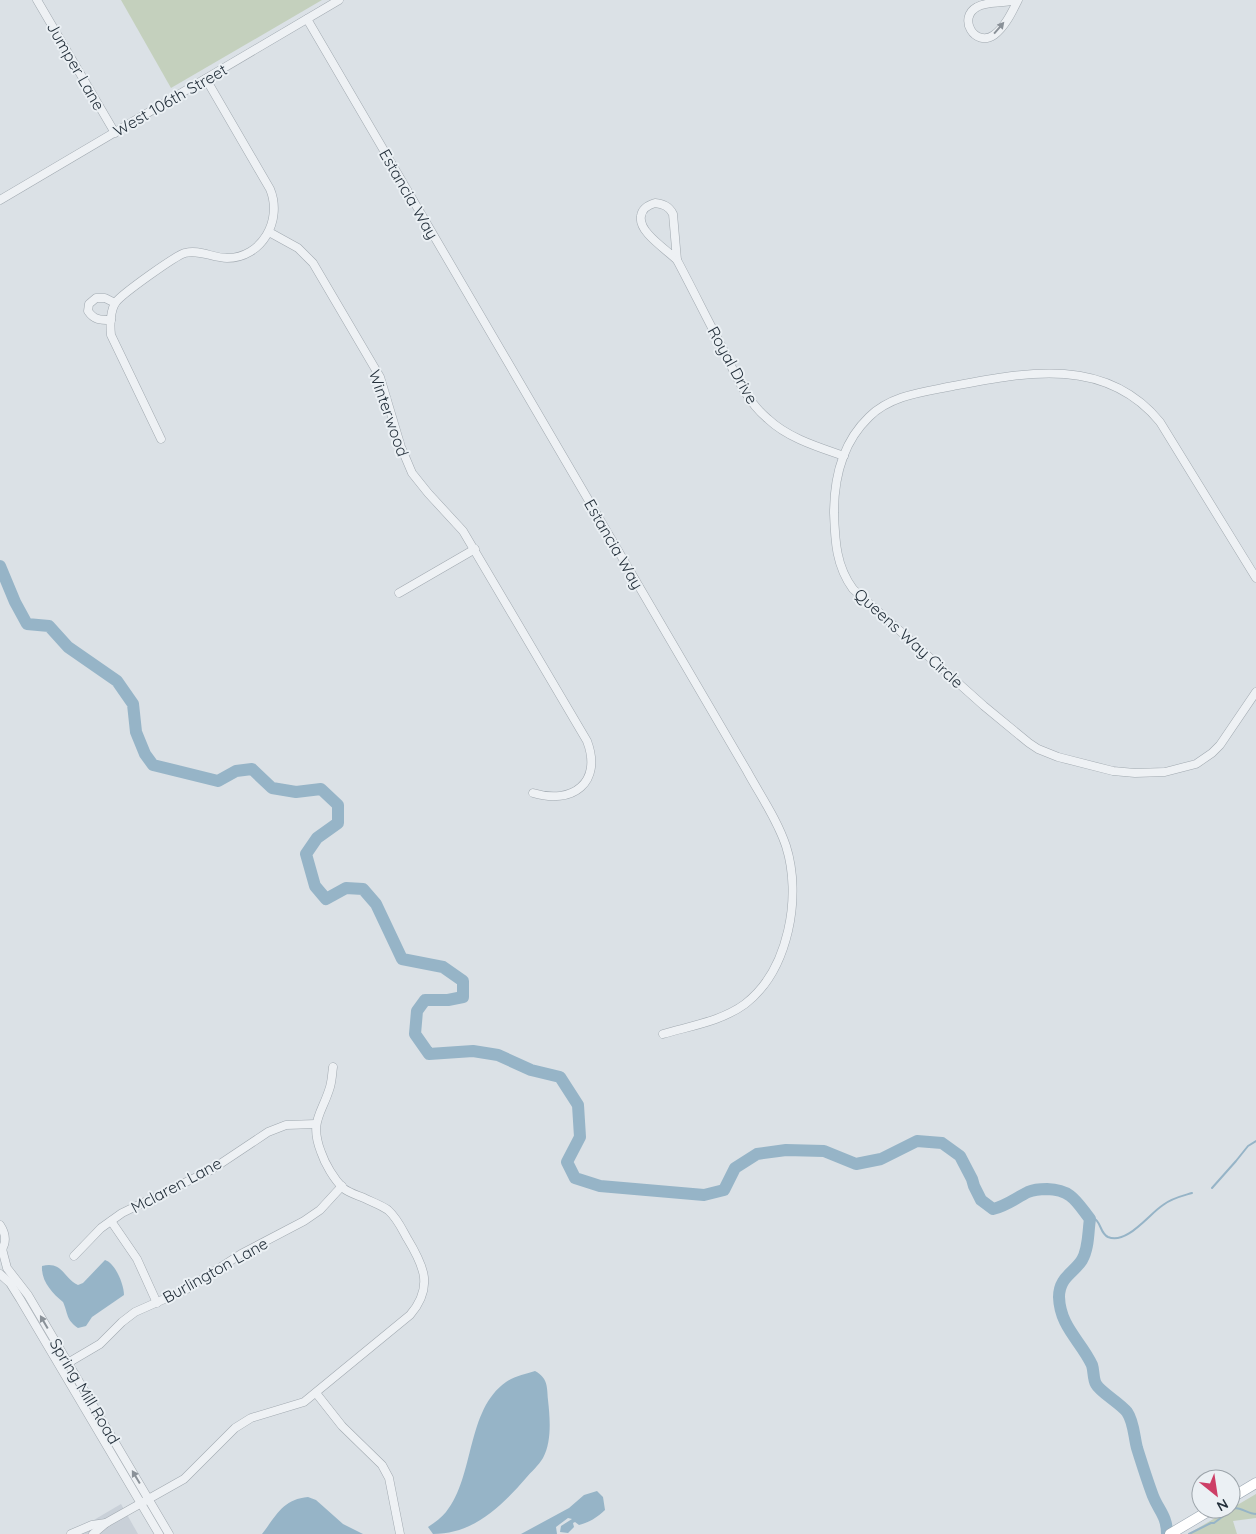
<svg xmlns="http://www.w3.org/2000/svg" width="1256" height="1534" viewBox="0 0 1256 1534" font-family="Quicksand,sans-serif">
	<rect width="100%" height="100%" fill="#dbe1e6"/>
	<polygon fill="#c9d0d8" points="121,1504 138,1534 70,1534"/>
	<g fill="#c4d0bd">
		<polygon points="121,0 322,0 171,88"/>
		<polygon points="1256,1494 1256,1518 1233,1521 1237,1534 1188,1534"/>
	</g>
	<g fill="#96b4c7">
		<path d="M105,1260C115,1263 124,1284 124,1295L92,1317L86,1326L78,1328C66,1320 68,1313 63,1302C52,1293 41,1281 42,1266C63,1261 63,1278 78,1285L83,1283Z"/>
		<path d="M535,1371C548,1378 547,1387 548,1400C550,1418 552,1441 543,1458C539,1465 531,1472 526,1478C501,1507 473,1534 433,1534L428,1527C434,1523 441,1518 446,1512C475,1476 466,1410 506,1382C514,1376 526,1374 535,1371Z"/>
		<path d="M597,1491L603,1497L605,1510C598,1517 588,1523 579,1525L575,1522L573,1523L574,1527L568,1533L560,1532L561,1526L572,1519L568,1518L556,1527L557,1534H521L569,1508L584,1495Z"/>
		<path d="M308,1497L316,1500L343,1524L363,1534H262C276,1516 283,1499 308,1497Z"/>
	</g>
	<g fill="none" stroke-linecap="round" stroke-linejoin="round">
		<g stroke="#96b4c7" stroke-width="2">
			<polyline points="1212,1188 1236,1161 1248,1146 1256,1141"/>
			<path d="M1088,1216C1103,1219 1098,1232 1108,1237C1127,1245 1149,1214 1163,1205C1172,1198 1182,1196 1192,1193"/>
			<path d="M1189,1534L1211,1523H1214L1234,1508C1243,1508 1248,1514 1256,1514"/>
		</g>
		<path stroke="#96b4c7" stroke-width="12" d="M0,566L15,602L27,624L49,626L68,647L117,681L133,704L136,732L145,754L153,765L218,781L236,771L252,769L272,788L296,792L321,789L338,805V823L317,838L306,854L315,886L326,899L346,888L363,889L376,904L402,959L443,967L463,981V997L448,1000H425L417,1011L415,1034L429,1054L473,1051L498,1055L531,1070L560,1077L578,1105L580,1137L567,1162L575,1178L600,1186L704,1195L724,1190L735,1168L757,1154L786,1150L824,1151L856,1164L881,1159L917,1141L942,1143L960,1156L972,1179L974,1186L981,1200L993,1209C1006,1206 1016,1198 1028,1192C1035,1189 1040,1189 1047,1189C1072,1190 1076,1201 1090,1219C1088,1231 1089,1248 1082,1260C1074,1273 1059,1277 1059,1297C1060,1327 1081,1341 1092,1365C1094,1371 1093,1379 1096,1384C1100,1392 1120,1403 1127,1412C1134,1422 1134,1437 1137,1448C1142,1464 1147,1480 1153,1496C1159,1511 1167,1516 1167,1534"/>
		<g stroke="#a1a9b0" stroke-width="9">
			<g id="minor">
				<polyline points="37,0 115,133"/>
				<path d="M1014,0C1003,4 987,1 977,7C957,18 975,48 994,35C1005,27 1012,12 1018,0"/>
				<path d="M307,19L747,771C760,795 777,819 786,846C802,896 789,970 745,1004C722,1021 690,1026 663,1034"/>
				<polyline points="0,200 339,0"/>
				<path d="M655,203C663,204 669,206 673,214L677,260C666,249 638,232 641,216C642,209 648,205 655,203Z"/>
				<path d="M269,232L298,248L313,263L380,377L401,447L412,473L428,493L463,531L587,741C603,783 572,805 533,793"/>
				<path d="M677,260C692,288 706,317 721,345C734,371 745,400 768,419C788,438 818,447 844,456"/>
				<path d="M111,320C100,320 94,320 88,311L89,304L96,298H105L115,303"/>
				<path d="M161,439L111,335C110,326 110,310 116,302C122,294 176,255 185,253C199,249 213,258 227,258C262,258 283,220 270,189L206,79"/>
				<path d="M1256,578L1160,422C1106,356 1026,372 953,386C924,392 891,395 869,417C843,442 834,478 834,513C835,541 836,566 853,589L984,706L1029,743L1038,749L1058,757L1113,771L1135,773L1165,772L1196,764L1212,753L1220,745L1256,692"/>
				<polyline points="399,593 475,549"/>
				<polyline points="111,1221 137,1259 157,1303"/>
				<path d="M0,1225C6,1234 7,1242 1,1251"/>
				<polyline points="2,1249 7,1268 28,1295 169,1534"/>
				<polyline points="74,1256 101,1228 122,1213 211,1170 268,1132 286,1125 316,1124"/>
				<polyline points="0,1274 10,1283 20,1299 159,1534"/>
				<polyline points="61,1367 100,1344 122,1322 135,1312 187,1289 241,1254 304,1221 320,1210 342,1186"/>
				<polyline points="316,1393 342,1426 382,1465 389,1478 400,1534"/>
				<polyline points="71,1534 92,1525 106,1523"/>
				<path d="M93,1534L106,1523L184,1479L235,1428L251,1418L304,1402L410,1315C434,1287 424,1266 407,1238C402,1229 397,1218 388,1210C381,1205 372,1202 364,1198C357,1195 349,1193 343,1188C334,1179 325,1164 321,1152C309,1121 322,1114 330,1087C332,1080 332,1074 333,1067"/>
			</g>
		</g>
		<g stroke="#9ba7b2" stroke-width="11">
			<g id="major">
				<polyline points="1231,1498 1256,1483"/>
				<polyline points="1170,1534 1212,1509"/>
			</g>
		</g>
		<use href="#minor" stroke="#eef1f4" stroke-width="8"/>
		<use href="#major" stroke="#fff" stroke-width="10"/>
	</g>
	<defs><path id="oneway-solid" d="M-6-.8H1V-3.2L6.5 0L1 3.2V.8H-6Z" transform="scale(1.25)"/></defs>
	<g fill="#8a9198">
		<use href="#oneway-solid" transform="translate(999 28) rotate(-49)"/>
		<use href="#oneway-solid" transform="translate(44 1322) rotate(-120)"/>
		<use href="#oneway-solid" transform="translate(136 1477) rotate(-121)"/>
	</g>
	<g text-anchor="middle" stroke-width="4" stroke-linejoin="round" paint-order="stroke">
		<g font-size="16" fill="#25313c" stroke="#ebf0f4">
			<text transform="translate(76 66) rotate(60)" y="6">Jumper Lane</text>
			<text transform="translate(170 100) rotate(-30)" y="6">West 106th Street</text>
			<text transform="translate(409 194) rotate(60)" y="6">Estancia Way</text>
			<text transform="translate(733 365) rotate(61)" y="6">Royal Drive</text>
			<text transform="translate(389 413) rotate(71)" y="6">Winterwood</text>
			<text transform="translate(614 544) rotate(60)" y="6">Estancia Way</text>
			<text transform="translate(909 638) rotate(42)" y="6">Queens Way Circle</text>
			<text transform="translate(176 1185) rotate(-28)" y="6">Mclaren Lane</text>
			<text transform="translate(215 1270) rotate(-29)" y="6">Burlington Lane</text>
			<text transform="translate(85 1391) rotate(59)" y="6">Spring Mill Road</text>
		</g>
	</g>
	<g transform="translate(1216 1494) rotate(150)"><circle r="24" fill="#ebf0f4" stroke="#9ca4aa"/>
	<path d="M0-4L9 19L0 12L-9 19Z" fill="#cd3e66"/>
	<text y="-8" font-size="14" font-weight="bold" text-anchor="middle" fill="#25313c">N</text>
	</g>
</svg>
